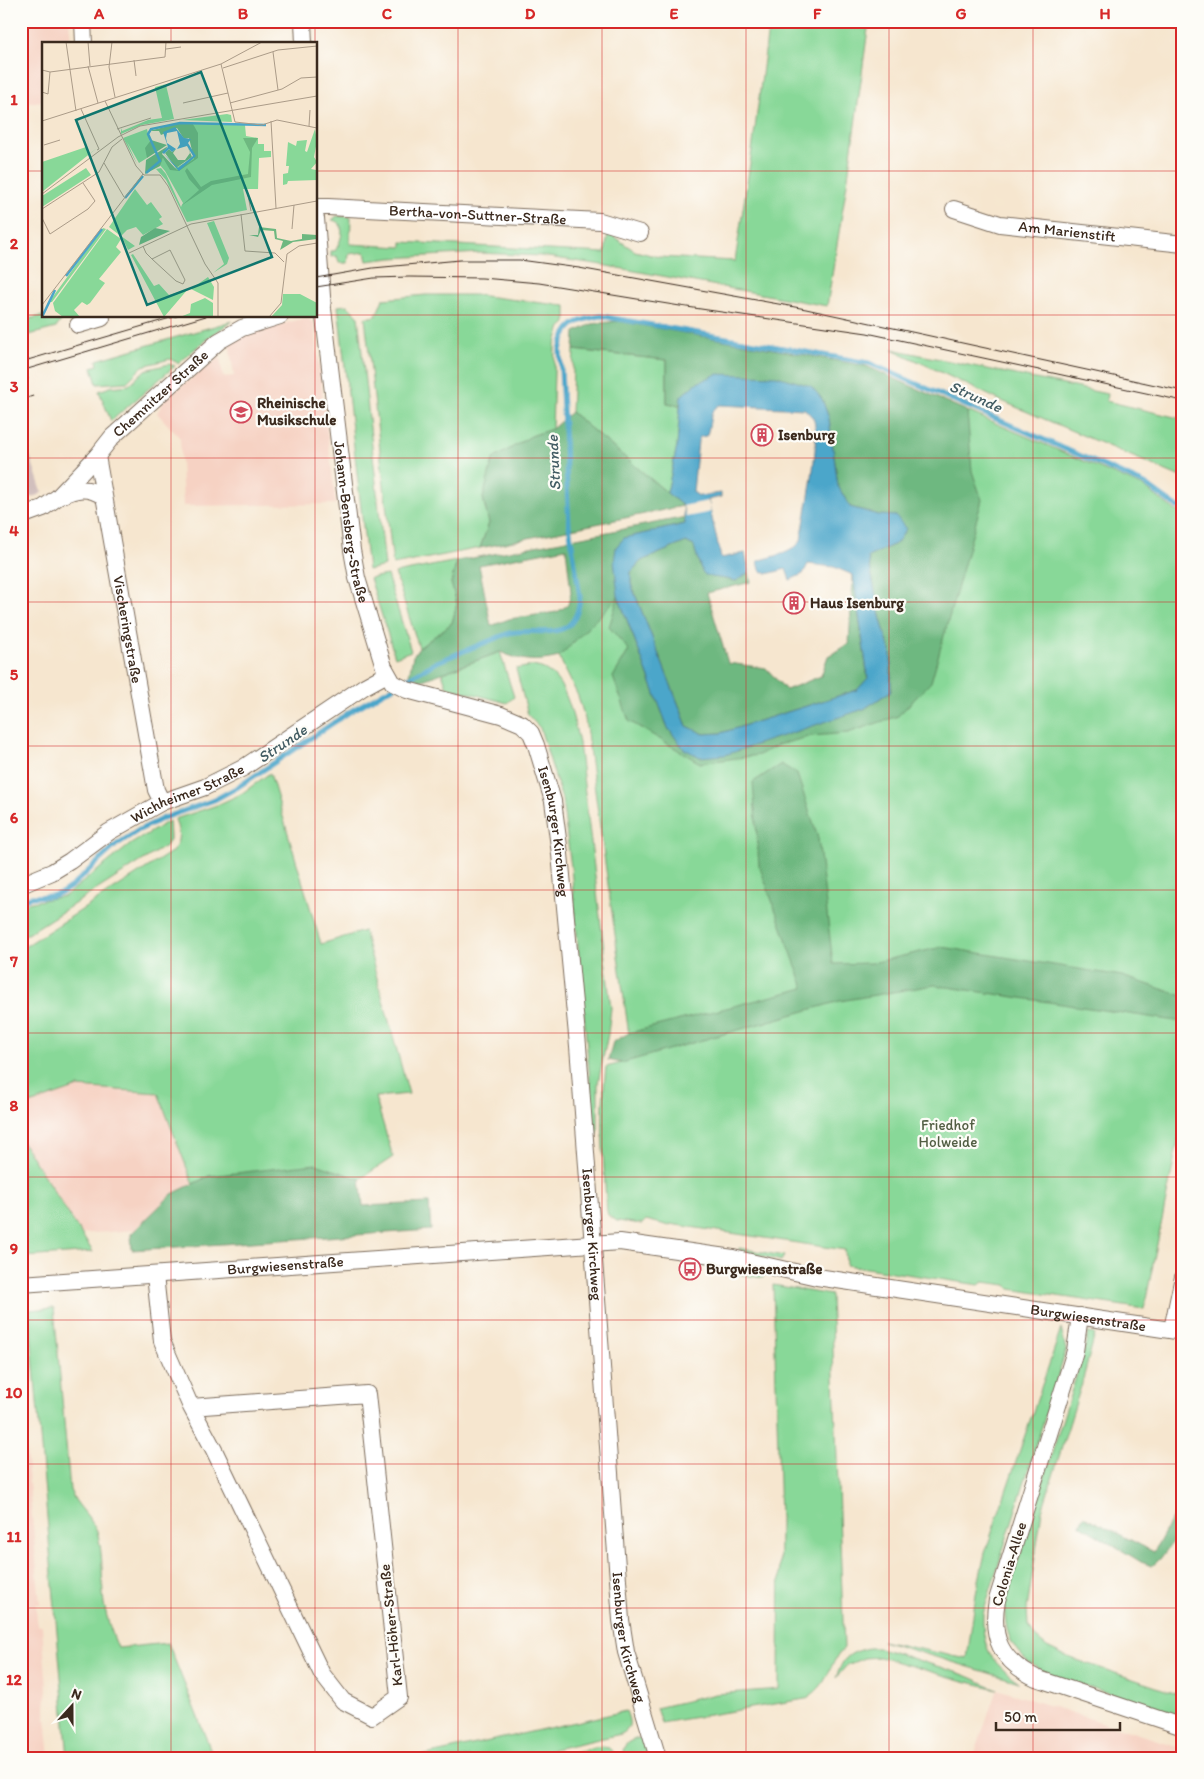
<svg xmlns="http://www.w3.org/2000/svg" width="1204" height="1779" viewBox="0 0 1204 1779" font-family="Itim,sans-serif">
	<rect width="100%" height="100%" fill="#fdfcf7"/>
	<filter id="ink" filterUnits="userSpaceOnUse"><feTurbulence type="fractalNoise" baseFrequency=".02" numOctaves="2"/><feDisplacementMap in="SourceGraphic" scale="10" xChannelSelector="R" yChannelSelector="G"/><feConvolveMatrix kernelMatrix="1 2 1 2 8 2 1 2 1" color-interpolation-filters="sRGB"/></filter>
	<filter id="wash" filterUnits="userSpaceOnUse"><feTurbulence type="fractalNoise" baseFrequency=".0096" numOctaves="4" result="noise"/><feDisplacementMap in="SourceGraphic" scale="20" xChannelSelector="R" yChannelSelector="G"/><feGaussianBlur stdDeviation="1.12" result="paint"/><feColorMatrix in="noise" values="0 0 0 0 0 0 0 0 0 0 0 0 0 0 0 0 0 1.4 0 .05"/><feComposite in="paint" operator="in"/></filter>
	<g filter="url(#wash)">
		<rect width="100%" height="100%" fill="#f6e6cf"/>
		<g fill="#f6d2c3">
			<polygon points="21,21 69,21 71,44 44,44 44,101 26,103 26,105 21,106"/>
			<polygon points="306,318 314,323 336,504 183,506 180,438 157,413 165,399 220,357 223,377 234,376 229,342 254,331"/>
			<polygon points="78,1087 158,1093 193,1184 172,1194 135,1230 81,1234 21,1140 21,1107"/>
			<polygon points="21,1394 40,1604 36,1604 36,1611 38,1626 42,1626 47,1689 45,1707 50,1758 21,1758"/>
			<polygon points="997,1689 1176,1746 1183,1750 1183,1758 973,1758"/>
		</g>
		<polygon fill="#d1bfbd" points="21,428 42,492 39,495 21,499"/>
		<g fill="#88d898" stroke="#62815b">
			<path d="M769,21H869L848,177L827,306L596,264L541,256L480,253L391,258L367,261L365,252L349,254L348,263H339L337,256L331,257V251H335C341,242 348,223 332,220L337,216L351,217L350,244L402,247V242L605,253L608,233L635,251L659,257L735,261L753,144Z"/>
			<polygon points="426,295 476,295 566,306 566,323 561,327 555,345 552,429 531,436 483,498 489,523 480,548 393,565 365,318 376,316 383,299"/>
			<polygon points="347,305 358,316 385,566 368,570 338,306"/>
			<polygon points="44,316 64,316 56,328 21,337 21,320"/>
			<polygon points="232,321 208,338 178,363 170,359 143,366 127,382 97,384 92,367 98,365 97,360"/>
			<polygon points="892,349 1107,394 1106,401 1183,419 1183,478 997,399"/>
			<polygon points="574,350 667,360 667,403 680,405 677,446 667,493 571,412"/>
			<polygon points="169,364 175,366 111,421 99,391 110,387 129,385 145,370"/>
			<path d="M967,411L1144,487L1176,511L1183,512V1116L1144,1309L1010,1289L1007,1285L983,1282L979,1285L846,1265L845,1250L670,1224V1226L646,1220L642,1224L617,1221L608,1215L607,1211C603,1163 600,1115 606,1067L622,1063L630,1042L585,719L578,696L559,657L555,634L618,596L684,749L905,694Z"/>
			<polygon points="457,561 451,583 457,604 452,623 419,648 395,573"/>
			<polygon points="387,575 411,651 395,657 370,578"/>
			<polygon points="500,652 514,697 507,703 447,687 442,673"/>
			<path d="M531,666C538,667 544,668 550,673C568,686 574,722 579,743L611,1008L608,1034L598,1083V1132L595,1138L571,867L562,799L540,728L528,715L516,669Z"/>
			<path d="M270,773L321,944L364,931L409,1094L375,1097L393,1157L360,1179L330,1185L209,1176L193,1184L158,1093L78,1087L21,1107V949L173,851C181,839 179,832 175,819L217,805L241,794Z"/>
			<polygon points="169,821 170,839 167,845 21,938 21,904 65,896 131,844"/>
			<polygon points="21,1140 93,1252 25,1257 21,1206"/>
			<polygon points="739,1248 784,1256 781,1261 739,1250"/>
			<polygon points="724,1265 764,1273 763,1278 724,1272"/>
			<path d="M773,1285L831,1295L844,1648C826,1667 831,1684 805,1699L661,1723L656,1708L716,1694L779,1689L780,1518Z"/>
			<path d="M54,1308L70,1490C76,1506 91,1516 97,1532C104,1554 101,1581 104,1604C107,1619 112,1634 118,1648L168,1643L214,1758H68L29,1310Z"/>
			<path d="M1061,1329L1066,1350L983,1614C982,1649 991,1662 1019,1682L882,1641L967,1659L976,1594L985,1553Z"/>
			<path d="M1088,1333L1095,1334L1082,1383L1042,1511L1027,1609L1028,1625L1035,1637L1047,1647L1068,1657L1183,1696V1717C1156,1708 1129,1699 1102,1691C1075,1682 1039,1676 1019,1653C1007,1639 1004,1621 1005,1603L1084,1351Z"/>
			<path d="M869,1648H880L965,1675L997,1689L964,1681L880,1657L864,1658L847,1665L836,1678C843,1658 847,1653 869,1648Z"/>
			<path d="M626,1711C630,1721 632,1729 621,1734L514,1758H412Z"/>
			<path d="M643,1737L650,1758H624C620,1743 631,1740 643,1737Z"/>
			<polygon points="601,1746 609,1747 616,1758 548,1758"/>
		</g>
		<g fill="#6eb880" stroke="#54714f" fill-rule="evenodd">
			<path d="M618,321L866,366L967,411L972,471L982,500L931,682L898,716L848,733L812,736L778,745L759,755L700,763L629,721L613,677L629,650L609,627L618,597L559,657C535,663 522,661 500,652L420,681L409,675L413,656L419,648L452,623L457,604L451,583L457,561L686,517L685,524L624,538L618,596L668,728L684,749L864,709L891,691V654L880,616L868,557L897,543L896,516L879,515L850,507L838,486L829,418L822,399L682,396L680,405L667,403V360L574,350L575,332L592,324ZM566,548L571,592L568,605L557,612L509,619L491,626L479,565Z"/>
			<polygon points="571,412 683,506 480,548 489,523 483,498 493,459 531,436 552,429"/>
			<path d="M686,542L694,546C705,584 700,573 736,581L749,572L751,582L707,593L728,663L766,668L786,690L821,676L828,656L849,644L853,575L868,679L857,690L721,733L704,734L687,726L631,584V572L641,561Z"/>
			<polygon points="781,764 797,774 818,838 833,964 872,963 942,947 1122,976 1183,996 1183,1022 934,985 840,1001 622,1063 608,1060 613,1042 629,1033 804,988 759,865 753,782"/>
			<polygon points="316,1164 360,1179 363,1206 429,1203 431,1230 132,1250 131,1234 172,1194 209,1176"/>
			<polygon points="1183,1498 1183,1528 1160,1559 1152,1566 1141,1562 1080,1525 1084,1516 1154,1552"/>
		</g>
		<path fill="#4ca6ca" stroke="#446874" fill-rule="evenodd" d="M717,374L777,376L811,386L822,399L829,418L838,486L850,507L879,515L896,516L906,529L897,543L868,557L880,616L891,654V691L864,709L725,755L700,757L684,749L668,728L618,596L614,561L616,547L624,538L685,524L683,506L667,493L677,446L681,396L695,384ZM720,405L805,409C807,412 811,415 813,418C822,438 805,516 801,540C794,554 772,556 758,561L760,570L767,574L786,569L790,580L803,574L808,564L834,567L853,575L868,678L857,690L721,733L704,734L687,726L631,584V572L641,561L686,542L694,546C705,585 700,573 736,581L749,572L745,553L721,558L708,500L721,497V493L699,496L693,492L698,441L700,437L706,436C712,426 707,411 720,405Z"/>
		<polygon fill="#f6e6cf" points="708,501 711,512 686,517 683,506"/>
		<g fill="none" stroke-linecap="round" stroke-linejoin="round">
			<g stroke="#4ca6ca" stroke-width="5">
				<path d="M400,683L437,662L509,633C542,627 576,645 580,597L569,525L560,350C566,324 576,320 601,316L869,363L1145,484L1177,507H1183"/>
				<polyline points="21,900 31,897 51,896 63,892 73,885 116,845 139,830 164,818 214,800 238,787 351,711 393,687"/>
			</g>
		</g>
	</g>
	<g filter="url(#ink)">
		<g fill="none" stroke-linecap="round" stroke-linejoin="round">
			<g stroke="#7c6c5c" stroke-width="18">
				<g id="minor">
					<polyline points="83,21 84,44"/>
					<polyline points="303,21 304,44"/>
					<path id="s1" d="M316,207H328L600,221L640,233"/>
					<path id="s2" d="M954,209L1000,224L1183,244"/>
					<path id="s3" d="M316,218L323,309L352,550L357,578L384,667L393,683L407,690L501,715L522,724L531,733L536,745L553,801L560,854L578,1046L621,1620L626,1652L658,1758"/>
					<polyline points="78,325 102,318 101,316"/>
					<path id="s4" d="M97,456L156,790L162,802"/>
					<path d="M60,496C77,489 86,486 103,496"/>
					<path id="s5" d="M21,516L43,508L58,497L97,456L112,437L219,341L242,328L280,316"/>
					<path id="s6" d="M21,885L52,872L70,861L109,832L162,802L205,787L243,768L365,686L387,674"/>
					<polyline points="155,1275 162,1341 191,1407 214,1450 322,1674 343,1701 372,1716 399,1697 367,1394 191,1407"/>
					<path id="s7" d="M21,1284L620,1242L733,1258L817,1277L1183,1332"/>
					<path d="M1080,1316L1075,1351L997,1600C990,1638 1001,1661 1036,1678L1183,1727"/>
					<polyline points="1172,1329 1183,1277"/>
				</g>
			</g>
			<use href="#minor" stroke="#fff" stroke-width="16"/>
			<g stroke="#3b2a1e" stroke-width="1">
				<polyline points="316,278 373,268 460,260 520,260 579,268 806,309 1183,391"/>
				<polyline points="316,287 374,278 409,277 482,278 539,283 680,306 867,333 1183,401"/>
				<polyline points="21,362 177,316"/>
				<polyline points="21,371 206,316"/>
				<polyline points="21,381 28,379"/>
				<polyline points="21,400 33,396"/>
			</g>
		</g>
	</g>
	<path fill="none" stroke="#d62828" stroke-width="1" stroke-opacity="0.55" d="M171,21V44M315,21V44M458,21V1758M602,21V1758M746,21V1758M889,21V1758M1033,21V1758M21,171H44M316,171H1183M21,315H44M316,315H1183M171,316V1758M315,316V1758M21,458H1183M21,602H1183M21,746H1183M21,890H1183M21,1033H1183M21,1177H1183M21,1320H1183M21,1464H1183M21,1608H1183"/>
	<defs>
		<g id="school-ring" transform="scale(1.125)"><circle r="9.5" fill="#fdfcf7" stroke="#d1495b" stroke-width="1.5"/><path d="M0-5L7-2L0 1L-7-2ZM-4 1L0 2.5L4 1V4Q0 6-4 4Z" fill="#d1495b"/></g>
		<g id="building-ring" transform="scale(1.125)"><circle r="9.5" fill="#fdfcf7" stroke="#d1495b" stroke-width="1.5"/><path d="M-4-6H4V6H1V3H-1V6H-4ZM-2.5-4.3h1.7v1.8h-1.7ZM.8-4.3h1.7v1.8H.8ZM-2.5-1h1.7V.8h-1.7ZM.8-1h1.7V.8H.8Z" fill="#d1495b"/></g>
		<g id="bus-ring" transform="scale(1.125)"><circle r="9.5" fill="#fdfcf7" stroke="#d1495b" stroke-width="1.5"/><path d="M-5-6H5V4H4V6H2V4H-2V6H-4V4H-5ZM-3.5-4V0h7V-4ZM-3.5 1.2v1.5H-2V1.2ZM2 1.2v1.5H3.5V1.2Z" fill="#d1495b"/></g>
	</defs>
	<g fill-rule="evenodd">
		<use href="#school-ring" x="241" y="412"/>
		<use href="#building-ring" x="762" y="435"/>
		<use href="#building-ring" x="794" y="603"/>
		<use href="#bus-ring" x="690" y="1269"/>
	</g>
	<g text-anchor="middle" stroke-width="4.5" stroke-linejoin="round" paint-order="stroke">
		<g font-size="15" fill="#3b2a1e" stroke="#fdfcf7">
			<text dy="5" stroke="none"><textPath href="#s1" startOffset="162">Bertha-von-Suttner-Straße</textPath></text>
			<text dy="5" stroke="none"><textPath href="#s2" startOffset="116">Am Marienstift</textPath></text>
			<text dy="5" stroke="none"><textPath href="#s5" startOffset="188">Chemnitzer Straße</textPath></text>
			<text dy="5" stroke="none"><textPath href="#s3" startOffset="306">Johann-Bensberg-Straße</textPath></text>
			<text dy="5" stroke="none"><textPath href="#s4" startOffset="176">Vischeringstraße</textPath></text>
			<text dy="5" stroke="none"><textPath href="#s6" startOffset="191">Wichheimer Straße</textPath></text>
			<text dy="5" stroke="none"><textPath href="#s3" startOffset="724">Isenburger Kirchweg</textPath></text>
			<text dy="5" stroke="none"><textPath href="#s3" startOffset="1129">Isenburger Kirchweg</textPath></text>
			<text dy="5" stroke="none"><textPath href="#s7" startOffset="265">Burgwiesenstraße</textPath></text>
			<text dy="5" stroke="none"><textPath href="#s7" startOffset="1075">Burgwiesenstraße</textPath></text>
			<text transform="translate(1009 1564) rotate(-73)" y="5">Colonia-Allee</text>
			<text transform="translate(391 1625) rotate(-96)" y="5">Karl-Höher-Straße</text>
			<text dy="5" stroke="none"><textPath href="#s3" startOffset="1534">Isenburger Kirchweg</textPath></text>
		</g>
		<g font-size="15" font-weight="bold" fill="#3b2a1e" stroke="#fdfcf7" text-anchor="start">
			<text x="257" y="408">Rheinische<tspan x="257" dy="17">Musikschule</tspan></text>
			<text x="778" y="440">Isenburg</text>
			<text x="810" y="608">Haus Isenburg</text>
			<text x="706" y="1274">Burgwiesenstraße</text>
		</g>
		<g font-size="15" fill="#525e43" stroke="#fdfcf7">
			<text x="948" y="1130">Friedhof<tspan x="948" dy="17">Holweide</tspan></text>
		</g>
		<g font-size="16" font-style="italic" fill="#425c63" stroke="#fdfcf7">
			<text transform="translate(976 396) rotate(24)" y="6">Strunde</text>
			<text transform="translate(553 463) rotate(-93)" y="6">Strunde</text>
			<text transform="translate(282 743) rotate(-34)" y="6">Strunde</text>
		</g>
	</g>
	<g transform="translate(42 42)">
		<rect width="275" height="275" fill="#f6e6cf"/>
		<path d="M124,42L117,45L124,43L132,77L100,83L79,92V86L80,89L106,78L120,76L113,45ZM185,72L189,73L190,80L140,78ZM151,82L203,83L204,94L216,96V102H222V109H229V115L217,116L216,147H201L205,168L145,180L124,138L114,127L119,126L124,132L139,165L141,161L123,129L117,122L122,115L132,127L155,114ZM105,87L108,100L105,116L97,121L85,100L95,122L81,96ZM273,87L275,99L272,115L275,120L269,127L274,128L275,138L246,139L245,142L241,143V132L246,131L247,124H244L246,100L254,104L255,99L265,98L263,109L265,110ZM44,105L47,112L55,106L0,150V120ZM44,126L49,133L0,165V154ZM93,147L105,163L109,160L120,175L117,177L121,182L101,193L94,185L85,188L79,194L93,204L86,208L80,195L67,185ZM172,179L187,216L185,222L171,231L182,222L165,181ZM61,186L64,187L10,260H7ZM65,187L79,197L74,205L79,210L57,237L63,241L48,261L45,263L40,260L32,268L38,275H21L13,269L11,261ZM91,212L112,244L117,242L127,253L146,247L122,275L89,213ZM166,235L172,245L171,258L149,247ZM241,252H258L275,261V275H229L240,263ZM163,256L171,261V275H138L148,271L149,262Z" fill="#88d898"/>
		<path d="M138,81L151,82L156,91V116L137,129L128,128L121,116L118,124L103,132L104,118L126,104L120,112L135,128L152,117L147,96L142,97L135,86L119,93L117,89H107ZM201,96H216L210,106L209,135L170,143L139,164L157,148L147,137L143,129L145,126L159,145L169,139L206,132L208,110ZM109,98L125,103L105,116L103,106ZM145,103L150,115L134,126L123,111L127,107L130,110L134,107L131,111L136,118H143L148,111ZM217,185L234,187L235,196L249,199L260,197V192L275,193V197L251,200L238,208L241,199L233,197L232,189L219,188L216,195L207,193H216ZM113,186L128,189L97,203L99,195Z" fill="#6eb880"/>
		<path d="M133,85L142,96L149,97L146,101L154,114L137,129L120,110L126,105L121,90ZM135,89L138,102L135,107L145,104L151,114L136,126L122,112L127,107L130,110L134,107L125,101L124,96L125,91Z" fill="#4ca6ca" fill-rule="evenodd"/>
		<path fill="none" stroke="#4ca6ca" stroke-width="2.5" d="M104,131L118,119L106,92L109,87L138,81L224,83M83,156L101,134M24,234L60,187M0,275L13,248"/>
		<path fill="none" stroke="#ab9b88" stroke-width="1" d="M24,0L34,69M46,0L48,24M70,0L67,25L73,55M124,7L139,5M231,10L236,48M92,18L94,34M179,22L193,80L220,83L235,78L275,86M46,24L56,61M181,26L236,8L275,4M0,28L8,30L123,15L124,0M0,50L6,52L8,30M63,59L94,124L102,133H118L126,144L163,222L176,241V275M141,61L186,51M188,61L240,47L259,36L275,35M39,67L57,107L55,108M0,79L179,22L220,0M229,79L234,166M267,84L268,68M75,87L109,76M2,103L18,98M62,121L82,155M205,148L209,169M0,152L76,95L98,84L275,54M0,167L57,130L70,105L80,97M199,172L203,209L233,211L242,220M0,176L8,192L46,167L53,159L41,141M250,187L252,163M101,204L104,211L110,217L134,239L141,242L143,238L128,208L110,217M87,211L149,182L275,159M0,263L101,132M227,275L239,261L245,212L257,204L275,201"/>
		<path fill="#0f766e" fill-opacity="0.15" stroke="#0f766e" stroke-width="2.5" d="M159,30L230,215L105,263L34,78Z"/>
		<rect width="275" height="275" fill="none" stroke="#3b2a1e" stroke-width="2.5"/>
	</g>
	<rect width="1204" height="1779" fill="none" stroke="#fdfcf7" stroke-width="55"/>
	<g transform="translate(72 1706) rotate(21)" stroke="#fdfcf7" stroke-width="4" paint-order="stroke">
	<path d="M0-4L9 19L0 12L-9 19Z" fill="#3b2a1e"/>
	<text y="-8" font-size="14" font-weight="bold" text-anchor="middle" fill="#3b2a1e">N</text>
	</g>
	<path d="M996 1722v8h124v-8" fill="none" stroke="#3b2a1e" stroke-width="2.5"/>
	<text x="1004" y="1722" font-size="15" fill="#3b2a1e" stroke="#fdfcf7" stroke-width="4" paint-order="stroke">50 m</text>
	<rect x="28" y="28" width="1148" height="1724" fill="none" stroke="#d62828" stroke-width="2"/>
	<g font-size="16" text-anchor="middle" font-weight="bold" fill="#d62828">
		<text x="99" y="19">A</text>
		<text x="243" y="19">B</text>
		<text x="387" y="19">C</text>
		<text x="530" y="19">D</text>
		<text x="674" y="19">E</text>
		<text x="817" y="19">F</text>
		<text x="961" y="19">G</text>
		<text x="1105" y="19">H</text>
		<text x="14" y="105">1</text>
		<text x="14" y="249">2</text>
		<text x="14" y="392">3</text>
		<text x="14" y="536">4</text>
		<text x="14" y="680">5</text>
		<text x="14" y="823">6</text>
		<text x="14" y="967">7</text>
		<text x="14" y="1111">8</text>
		<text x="14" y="1254">9</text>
		<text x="14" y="1398">10</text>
		<text x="14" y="1542">11</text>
		<text x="14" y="1685">12</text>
	</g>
</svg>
